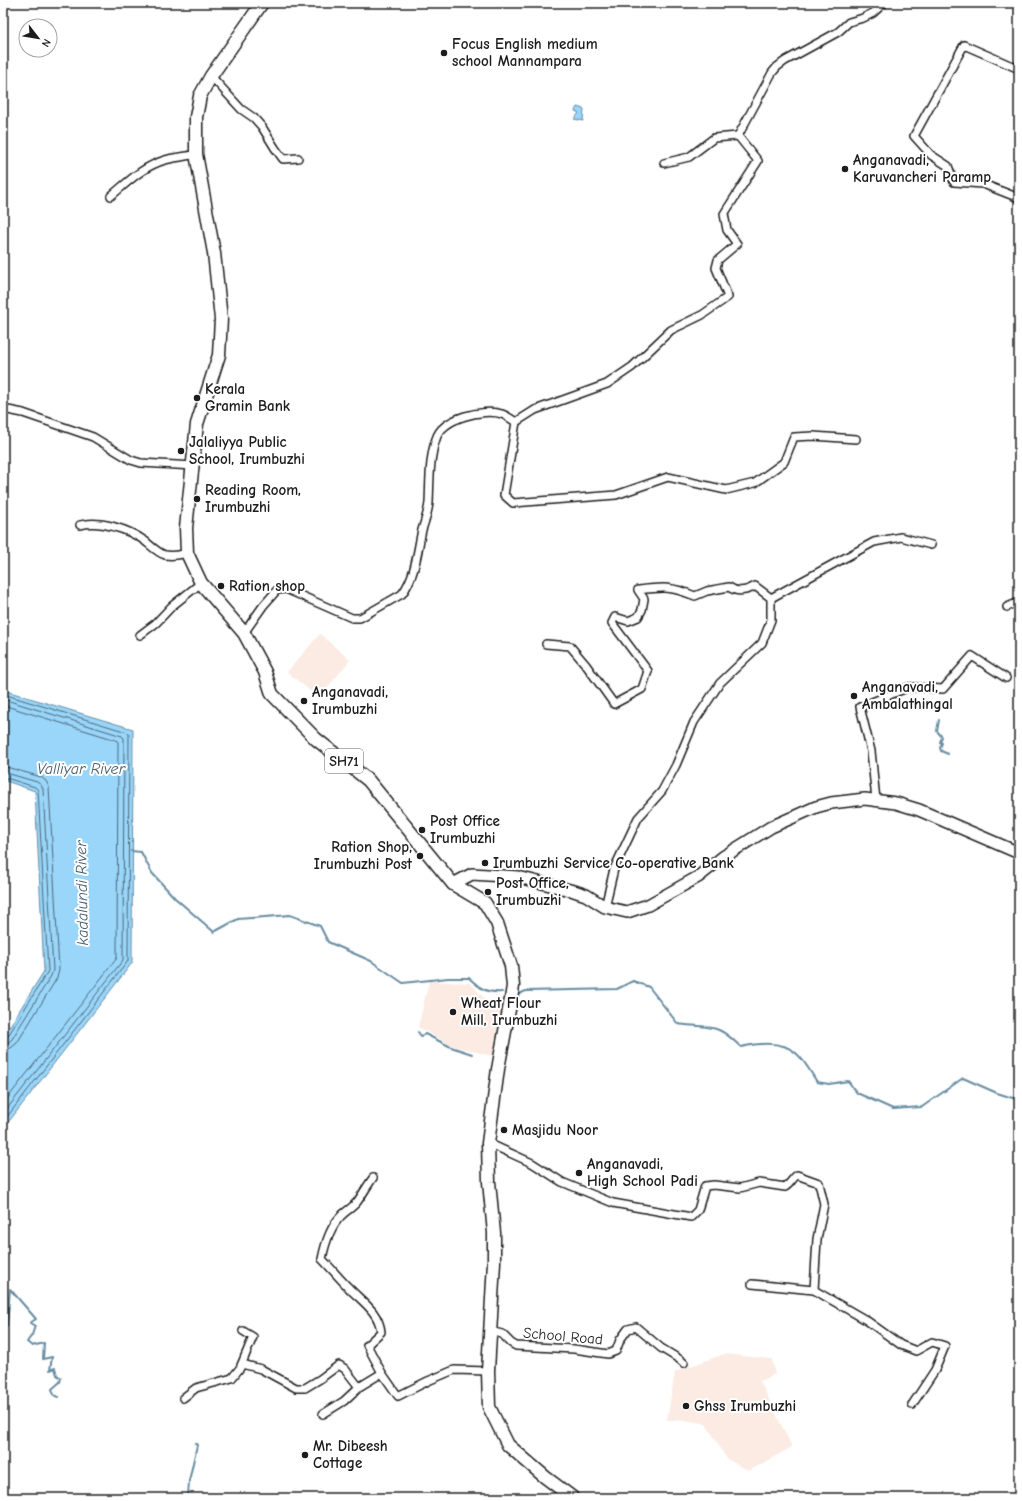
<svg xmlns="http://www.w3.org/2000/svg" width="1022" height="1501" viewBox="0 0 1022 1501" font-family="'Comic Neue',sans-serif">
	<rect width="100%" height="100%" fill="#fff"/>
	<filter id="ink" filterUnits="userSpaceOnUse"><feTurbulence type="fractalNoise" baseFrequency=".025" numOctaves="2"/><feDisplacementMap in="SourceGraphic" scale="8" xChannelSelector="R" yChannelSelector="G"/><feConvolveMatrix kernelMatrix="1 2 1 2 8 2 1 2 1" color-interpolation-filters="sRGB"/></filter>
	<g filter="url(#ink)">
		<g fill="#fbebe3">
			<polygon points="320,634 350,660 319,698 287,672"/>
			<polygon points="429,981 470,983 486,1000 505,999 493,1056 453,1046 418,1027"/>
			<polygon points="724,1354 772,1359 775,1374 760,1381 792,1447 749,1471 727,1459 706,1424 692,1421 667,1420 675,1372"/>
		</g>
		<g fill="#99d6fa" stroke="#678ca1">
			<polygon points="577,107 584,109 583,121 574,119 579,113 575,111"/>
			<polygon points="3,690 133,729 132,963 3,1129 3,1037 44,971 35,791 3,780"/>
		</g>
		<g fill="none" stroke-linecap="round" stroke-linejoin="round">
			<g stroke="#4e6675" stroke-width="1">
				<polyline points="3,694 127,732 129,734 128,961 3,1122"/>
				<polyline points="3,699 122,736 124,738 123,960 3,1114"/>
				<polyline points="3,705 116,740 118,742 117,958 3,1104"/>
				<polyline points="3,766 41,777 46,781 49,787 59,970 57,978 17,1043 11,1048 3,1049"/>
				<polyline points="3,772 37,782 41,785 43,789 53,970 51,976 12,1039 9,1042 3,1043"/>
				<polyline points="3,777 35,787 38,790 48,971 8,1036 3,1038"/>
			</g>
			<g stroke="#678ca1" stroke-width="2">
				<polyline points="939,720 937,731 942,737 940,742 942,743 940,748 941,751 948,754"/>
				<path d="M131,851L141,852L152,873L175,898L214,932L238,919L290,915L320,926L328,942L371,961L403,983L448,978H469C481,989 486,993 502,992"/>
				<path d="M519,994L526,991L617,989L633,981L649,987L678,1024C689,1026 701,1025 712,1028C724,1030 733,1040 741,1047C759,1043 783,1040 797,1054C805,1061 811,1073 817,1082L829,1084L848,1081L857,1093L893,1109L922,1107L963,1078L997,1093L1019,1100"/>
				<polyline points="418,1032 421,1036 425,1034 451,1047 472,1054"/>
				<polyline points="3,1141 4,1173 3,1191"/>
				<polyline points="3,1325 7,1326 10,1289 36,1319 30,1323 35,1326 32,1335 27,1342 32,1346 44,1343 43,1359 52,1357 50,1370 55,1368 57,1375 61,1378 60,1382 52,1389 54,1395 58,1397"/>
				<polyline points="188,1498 189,1481 197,1445 195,1443"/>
			</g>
			<g stroke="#1c1c1c" stroke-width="10">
				<g id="street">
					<polyline points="1019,69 964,45 914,136 931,155 948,166 954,182 983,184 1019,198"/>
					<polyline points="211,76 241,109 254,118 262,127 275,148 283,159 298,158"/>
					<polyline points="664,163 689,157 714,138 738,136"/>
					<path d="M111,196C129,181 142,167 165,160C174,157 186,157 196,154"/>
					<polyline points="3,409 23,413 93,437 131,460 141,463 194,466"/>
					<polyline points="516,422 535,410 607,384 632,367 671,330 702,315 728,297 716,268 718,260 737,244 727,230 724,214 758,161 738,136 772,73 777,67 785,61 838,32 849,22 863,18 873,13 884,3"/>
					<path d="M80,525C100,520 128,529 145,541C150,545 158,553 165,555C172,556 180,555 187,553"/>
					<polyline points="771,598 874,542 901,537 931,545"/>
					<polyline points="1007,607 1019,602"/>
					<path d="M244,633L263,606L277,590L286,589L352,618H360L402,594C416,575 417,552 422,530C425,521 428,512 429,503C430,482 429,459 436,439C442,418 483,408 502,414C507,416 511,419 516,422L504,495L513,503L616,495L668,477L726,490L755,483L784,462L794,437L813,436L856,439"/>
					<polyline points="140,635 156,623 172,606 201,583"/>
					<path d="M546,644L570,646L586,665L614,704L642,689L648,671L612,623L615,617L628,621L638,617L642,610L644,599L638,590C664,587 671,586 695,596L707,591L729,587C737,593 747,591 755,586L771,598V620L762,643L720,683L694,722L676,765L662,791L638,818L614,869L605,907"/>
					<polyline points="876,800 871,751 860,707 909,687 943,689 972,656 1006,678"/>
					<path d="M488,1143L532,1163L562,1182L613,1203L691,1217L698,1210L705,1186L714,1185L740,1188L759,1183L785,1187C791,1184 792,1178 797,1175L819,1183L824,1204L817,1239L814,1290L866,1320L901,1345L916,1351L932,1342L945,1346L935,1370L912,1405"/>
					<path d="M373,1178C367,1186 363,1194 357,1202C352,1208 346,1211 341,1216C330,1227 325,1244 322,1259C331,1268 339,1278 348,1287C361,1301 379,1311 381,1332L367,1345L382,1373L398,1396L428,1381L454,1370L488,1371"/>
					<polyline points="752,1284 814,1290"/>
					<polyline points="490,1331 502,1334 511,1343 516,1346 574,1349 608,1354 616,1351 620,1340 628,1329 636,1327 661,1348 679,1359 684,1363"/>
					<polyline points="242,1364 261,1369 296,1388 305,1388 320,1379 339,1365 345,1369 359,1387 382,1373"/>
					<polyline points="183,1398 196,1388 232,1378 240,1368 253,1337 243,1331"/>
					<polyline points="323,1414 344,1401 359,1387"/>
				</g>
			</g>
			<g stroke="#1c1c1c" stroke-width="14">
				<polyline id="secondary" points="453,884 472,874 518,877 574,891 586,895 605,907 627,912 648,905 698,877 723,857 771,827 816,807 831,803 865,799 896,803 919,810 1019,853"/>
			</g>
			<g stroke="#1c1c1c" stroke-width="15">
				<polyline id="primary" points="262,3 211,76 200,96 196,117 196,154 214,253 221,319 219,355 197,424 186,528 187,553 201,583 244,633 265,672 272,694 316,739 368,780 453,884 485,903 497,923 511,966 513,986 511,999 498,1069 488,1143 489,1182 494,1233 494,1262 488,1371 489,1407 508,1445 545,1477 573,1498"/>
			</g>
			<use href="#street" stroke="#fff" stroke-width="7"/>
			<use href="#secondary" stroke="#fff" stroke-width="11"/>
			<use href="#primary" stroke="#fff" stroke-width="12"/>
		</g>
	</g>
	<g fill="#1c1c1c" stroke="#fff" stroke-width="1.5">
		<circle cx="444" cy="53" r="4"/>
		<circle cx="845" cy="169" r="4"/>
		<circle cx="197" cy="398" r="4"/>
		<circle cx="181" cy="451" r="4"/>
		<circle cx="197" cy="499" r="4"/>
		<circle cx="221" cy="586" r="4"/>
		<circle cx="854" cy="696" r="4"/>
		<circle cx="304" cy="701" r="4"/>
		<circle cx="422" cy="830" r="4"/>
		<circle cx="420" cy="856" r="4"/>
		<circle cx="485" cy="863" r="4"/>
		<circle cx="488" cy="892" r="4"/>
		<circle cx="453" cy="1012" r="4"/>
		<circle cx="504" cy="1130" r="4"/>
		<circle cx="579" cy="1173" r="4"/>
		<circle cx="686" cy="1406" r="4"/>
		<circle cx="305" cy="1455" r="4"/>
	</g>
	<g text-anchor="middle" stroke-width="4" stroke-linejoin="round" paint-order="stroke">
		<rect fill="#fff" stroke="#606060" stroke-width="1" x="325" y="749" width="38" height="24" rx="3"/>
		<g font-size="14" font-weight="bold" fill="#1c1c1c">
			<text x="344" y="766">SH71</text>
		</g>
		<g font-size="15" font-weight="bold" fill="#1c1c1c" stroke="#fff" text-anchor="start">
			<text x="452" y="49">Focus English medium<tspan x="452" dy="17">school Mannampara</tspan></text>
			<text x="853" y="165">Anganavadi,<tspan x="853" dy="17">Karuvancheri Paramp</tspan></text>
			<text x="205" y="394">Kerala<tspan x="205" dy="17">Gramin Bank</tspan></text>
			<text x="189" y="447">Jalaliyya Public<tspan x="189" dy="17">School, Irumbuzhi</tspan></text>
			<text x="205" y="495">Reading Room,<tspan x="205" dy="17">Irumbuzhi</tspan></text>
			<text x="229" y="591">Ration shop</text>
			<text x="862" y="692">Anganavadi,<tspan x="862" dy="17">Ambalathingal</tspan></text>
			<text x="312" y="697">Anganavadi,<tspan x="312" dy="17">Irumbuzhi</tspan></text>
			<text x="430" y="826">Post Office<tspan x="430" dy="17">Irumbuzhi</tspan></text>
			<text x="412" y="852" text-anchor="end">Ration Shop,<tspan x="412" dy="17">Irumbuzhi Post</tspan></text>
			<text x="493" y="868">Irumbuzhi Service Co-operative Bank</text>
			<text x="496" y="888">Post Office,<tspan x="496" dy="17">Irumbuzhi</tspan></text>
			<text x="461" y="1008">Wheat Flour<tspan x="461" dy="17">Mill, Irumbuzhi</tspan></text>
			<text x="512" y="1135">Masjidu Noor</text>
			<text x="587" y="1169">Anganavadi,<tspan x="587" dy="17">High School Padi</tspan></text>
			<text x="694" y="1411">Ghss Irumbuzhi</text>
			<text x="313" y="1451">Mr. Dibeesh<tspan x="313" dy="17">Cottage</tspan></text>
		</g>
		<g font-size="15" fill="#1c1c1c" stroke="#fff">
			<text transform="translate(563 1336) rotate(5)" y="5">School Road</text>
		</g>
		<g font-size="16" font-style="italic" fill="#485d6a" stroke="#fff">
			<text x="81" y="774">Valliyar River</text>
			<text transform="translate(81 893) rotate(-91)" y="6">kadalundi River</text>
		</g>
	</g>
	<rect width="1022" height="1501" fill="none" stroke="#fff" stroke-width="16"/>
	<rect x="8" y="8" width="1006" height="1485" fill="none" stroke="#1c1c1c" stroke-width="1.5" filter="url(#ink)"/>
	<g transform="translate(38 38) rotate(121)"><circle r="19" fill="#ffffff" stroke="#a4a4a4"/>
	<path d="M0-3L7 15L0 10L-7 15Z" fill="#1c1c1c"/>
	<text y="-6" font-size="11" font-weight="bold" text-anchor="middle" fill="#1c1c1c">N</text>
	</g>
</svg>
